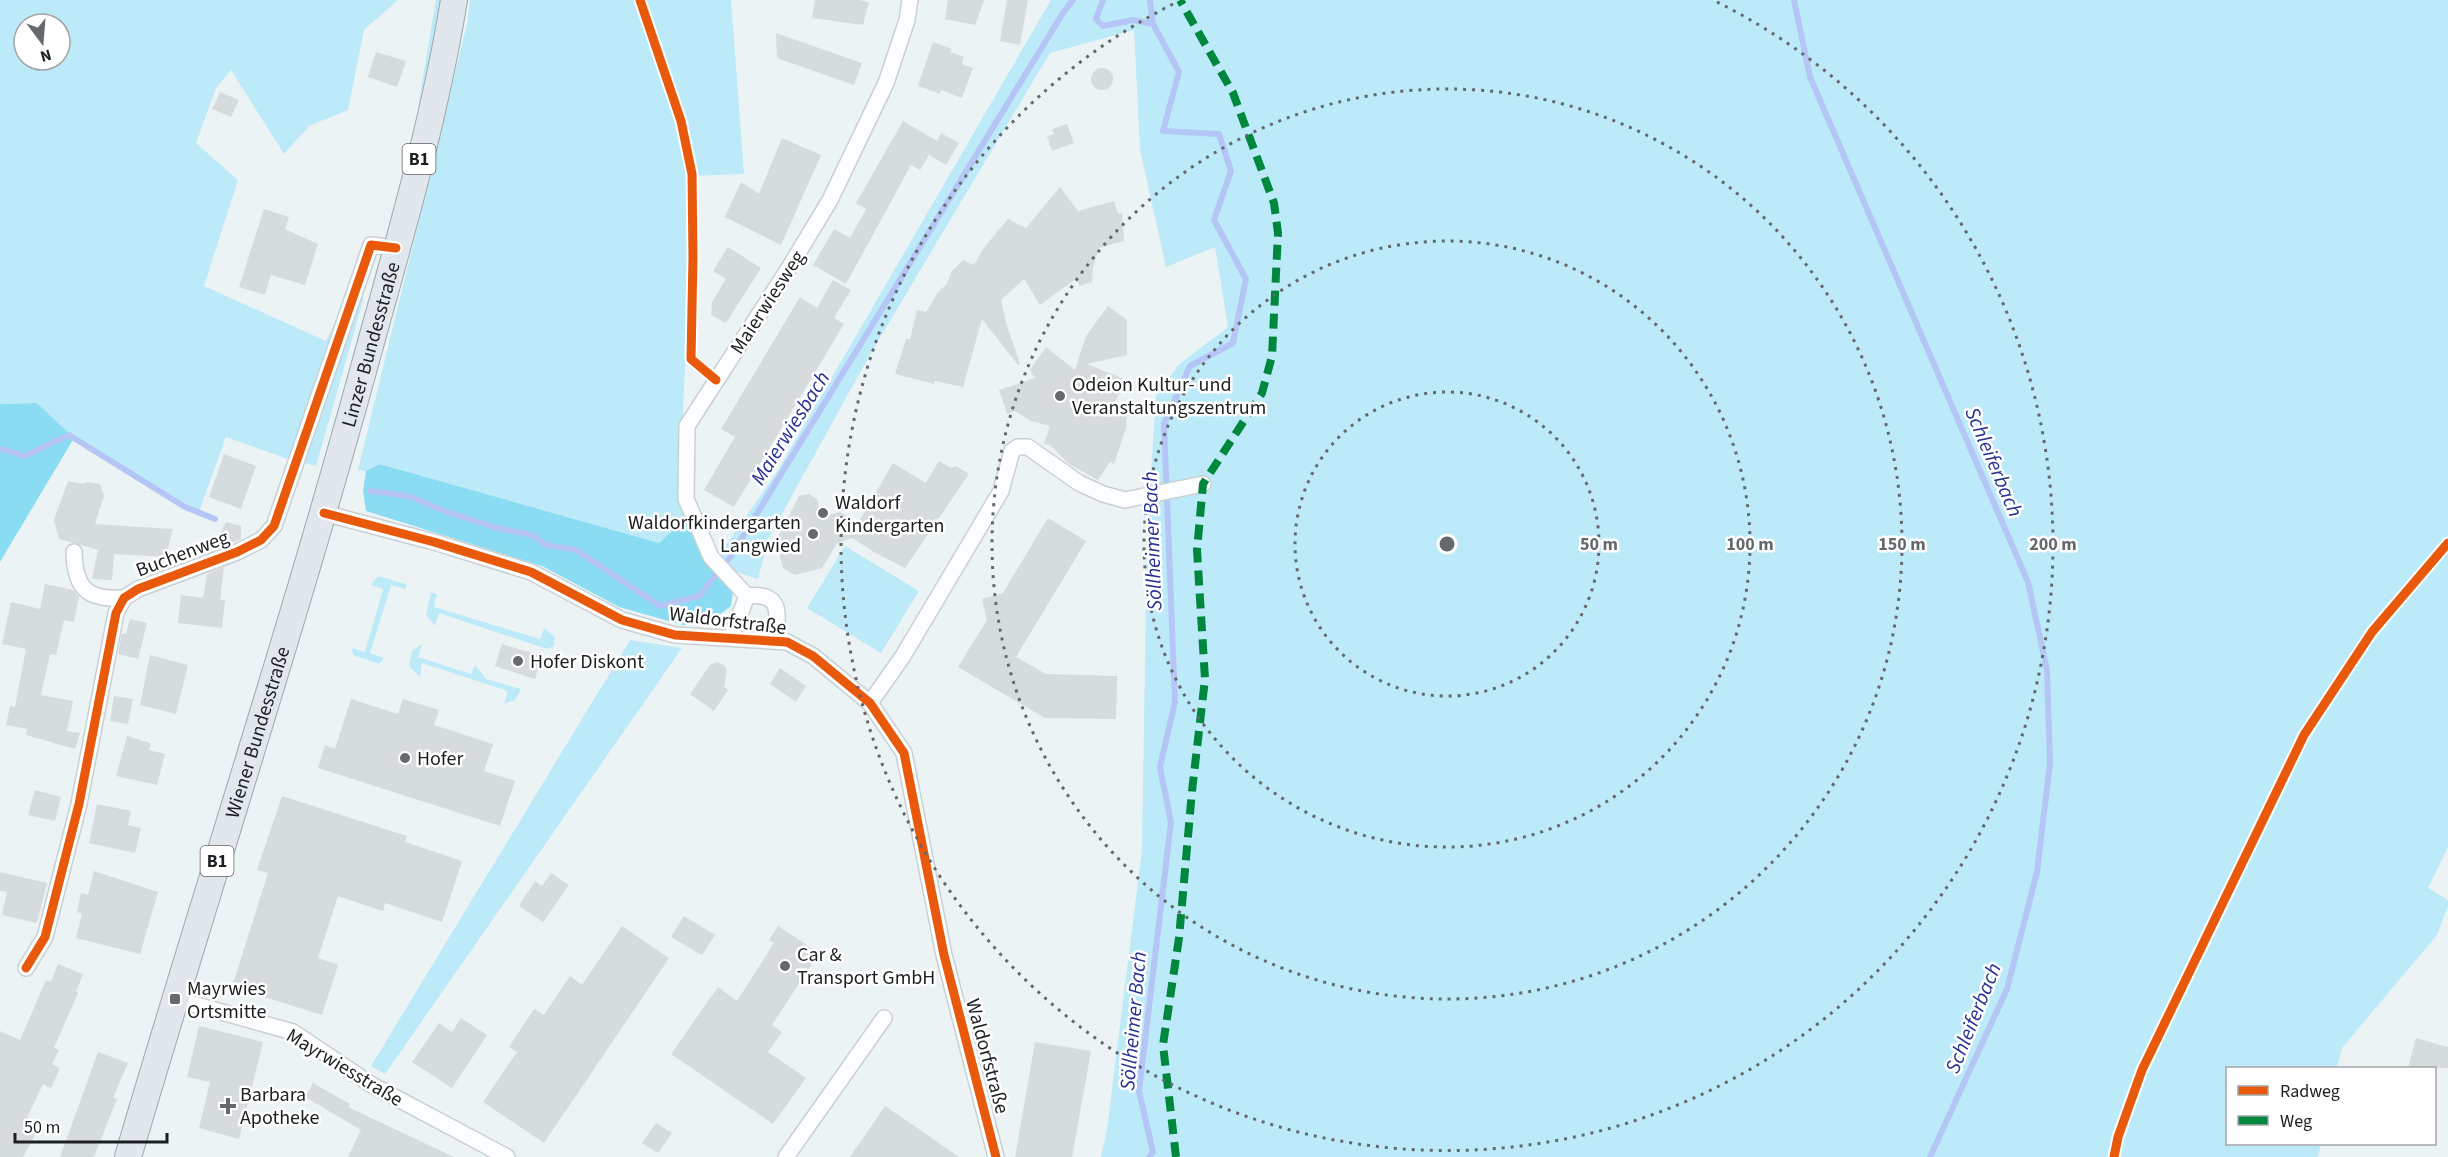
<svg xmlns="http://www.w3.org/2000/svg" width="2448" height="1157" viewBox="0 0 2448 1157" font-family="'Source Sans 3',sans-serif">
	<rect width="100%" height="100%" fill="#ecf3f5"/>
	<g fill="#bceaf9" fill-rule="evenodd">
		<path d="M0,0H398L364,30L348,110L309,126L284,154L231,70L216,88L196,143L238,180L204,286L326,341L361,271L363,301L316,466L285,458L226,437L199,512L74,438L37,403L0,404ZM24,24H60V60H24Z"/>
		<polygon points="436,0 444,0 418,107"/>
		<polygon points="470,0 731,0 744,174 688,176 690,259 679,498 685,519 659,543 381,464 366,471 358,470 467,24"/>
		<polygon points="1051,0 2448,0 2448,847 2428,888 2448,900 2448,906 2437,935 2342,1048 2337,1068 2228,1068 2228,1144 2321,1144 2318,1157 1101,1157 1107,1129 1142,849 1147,533 1156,396 1178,365 1228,327 1215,247 1166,267 1140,150 1134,30 1050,53 872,351 769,537 758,579 713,564 777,472"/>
		<polygon points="845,546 919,591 881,653 807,608"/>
		<polygon points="378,576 406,584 406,589 391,585 370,653 384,658 379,664 353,655 352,648 365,652 383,589 371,585"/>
		<polygon points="431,593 437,594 434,607 540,639 544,628 555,637 554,646 547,649 439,613 435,626 426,615"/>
		<polygon points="630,640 682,648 385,1074 371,1066"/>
		<polygon points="422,644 418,657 471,674 475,665 486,679 521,689 515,700 504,704 508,691 422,663 420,677 409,666 412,651"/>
	</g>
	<g fill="#8adcf2">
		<polygon points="37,403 74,438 0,562 0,404"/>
		<polygon points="380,464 659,543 685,519 713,564 736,572 731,606 709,623 683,625 619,607 542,566 366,511 363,491 366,471"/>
	</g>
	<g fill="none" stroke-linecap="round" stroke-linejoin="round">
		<g stroke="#b5c6f6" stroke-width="6">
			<polyline points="1103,0 1096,19 1103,26 1133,20 1153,24"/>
			<polyline points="1794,0 1810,77 2028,582 2047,670 2050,763 2037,872 2007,989 1930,1157"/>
			<polyline points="0,449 25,456 69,435 185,507 215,519"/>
			<polyline points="370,491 409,496 444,511 497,528 532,535 546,545 576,550 660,606 699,596 731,556 1063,13 1073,0"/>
			<polyline points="1149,1157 1153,1152 1139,1091 1171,822 1160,767 1175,702 1164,424 1190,366 1233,343 1246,279 1214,220 1231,171 1219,134 1163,131 1179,72 1153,24 1150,0"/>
		</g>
	</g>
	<g fill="#d6dcdd">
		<polygon points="815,0 859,0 869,2 863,25 812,18"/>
		<polygon points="948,0 984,0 975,25 945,19"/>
		<polygon points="1007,0 1028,0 1020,45 1000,41"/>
		<polygon points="776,33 862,63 854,85 777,58"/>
		<polygon points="933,42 952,49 950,52 964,57 962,64 973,68 962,98 941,90 940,94 918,86"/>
		<polygon points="376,52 406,61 397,87 368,77"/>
		<circle cx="1102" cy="79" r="11"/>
		<polygon points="220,92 239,100 231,117 212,109"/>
		<polygon points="903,121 937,141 941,133 959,143 946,165 929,155 920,170 911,165 846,284 813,265 834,229 850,238 866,209 856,203"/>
		<polygon points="1067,124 1074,143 1052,151 1047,136 1054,134 1052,129"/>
		<polygon points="782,138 821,155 781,245 725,217 741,182 759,194"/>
		<polygon points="1060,187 1078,211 1114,201 1118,214 1122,213 1124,241 1099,248 1093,268 1092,282 1079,286 1077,278 1040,305 1024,279 1001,300 1006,323 1020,364 1018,365 982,319 963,387 935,381 934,384 895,374 906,339 910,339 917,310 926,312 939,291 947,284 951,272 963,260 974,265 983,249 1008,219 1026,228"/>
		<polygon points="264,209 289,217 285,229 318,244 305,285 271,275 265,295 239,287"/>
		<polygon points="728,247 761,268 726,323 711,315 712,302 726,279 713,271"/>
		<polygon points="833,280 851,290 834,318 844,324 734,507 704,490 735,437 721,429 800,297 817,308"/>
		<polygon points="1108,306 1127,320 1127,355 1087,364 1127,380 1115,402 1127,408 1126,428 1114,464 1110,462 1098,480 1069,464 1050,445 1044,444 1050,426 1031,421 1015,411 1007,414 999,390 1035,378 1030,370 1046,347 1075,370 1086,336"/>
		<polygon points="224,454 256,466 241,509 209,497"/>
		<polygon points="939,461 951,468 956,466 969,474 905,568 874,552 852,538 837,543 822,568 795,575 783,568 776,541 799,496 809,494 817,499 821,517 840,512 858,523 893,463 926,483"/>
		<polygon points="68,481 83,484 87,482 100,484 104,496 95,524 173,529 166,557 114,554 112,580 92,579 98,550 59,539 54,520"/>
		<polygon points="1048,518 1086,541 1016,657 1046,674 1117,676 1116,719 1045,718 958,667 987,620 982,599 1003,593"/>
		<polygon points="226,522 241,526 241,539 213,550"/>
		<polygon points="224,567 220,600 225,600 222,628 178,623 181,595 203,598 207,574"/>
		<polygon points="45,584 73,590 79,597 74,622 64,620 56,655 50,654 41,695 73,701 67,731 80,733 75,749 26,735 27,729 6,725 10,706 15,707 26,649 2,644 11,602 40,609"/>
		<polygon points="130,619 147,623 138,659 118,654 122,633 126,634"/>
		<polygon points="502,644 542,656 535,679 495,666"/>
		<polygon points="150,655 188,665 176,714 140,705"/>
		<polygon points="718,662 725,666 727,670 724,687 728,690 714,711 690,694 710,665"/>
		<polygon points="780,668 806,686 796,702 770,684"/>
		<polygon points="114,696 133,699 128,724 110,721"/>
		<polygon points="351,699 398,714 403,699 439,710 434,725 493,744 484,771 515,781 500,826 318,768 325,745 335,749"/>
		<polygon points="127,736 151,743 149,750 165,754 157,785 116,776"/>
		<polygon points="35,790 61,797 55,821 28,815"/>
		<polygon points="282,796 407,836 405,842 462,861 442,922 385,903 383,911 338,896 318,958 338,965 322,1015 232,987 268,873 257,870"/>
		<polygon points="97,804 131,811 128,825 141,828 135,853 89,843"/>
		<polygon points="94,871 158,892 140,954 76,938 82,914 77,912 81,893 88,895"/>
		<polygon points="0,872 47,883 37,923 2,915 7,892 0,891"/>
		<polygon points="551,873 569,885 543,922 519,906 535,881 542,886"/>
		<polygon points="684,916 715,935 702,955 671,937"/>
		<polygon points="622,926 669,958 544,1143 483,1102 517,1052 509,1047 534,1009 544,1015 570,976 582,985"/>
		<polygon points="778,926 819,953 772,1025 782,1032 768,1052 806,1078 773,1124 671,1054 718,987 737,1001 774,943 769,940"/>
		<polygon points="58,964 83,974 76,992 78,993 54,1048 59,1050 52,1064 60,1068 51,1088 43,1084 27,1118 40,1125 23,1157 0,1157 0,1031 20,1040 46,980 51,982"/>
		<polygon points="461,1018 487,1035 452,1088 412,1062 439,1023 452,1032"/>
		<polygon points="199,1026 263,1042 239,1139 199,1128 210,1082 187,1077"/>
		<polygon points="2416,1038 2448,1047 2448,1068 2408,1068"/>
		<polygon points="1035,1042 1091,1051 1072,1157 1015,1157"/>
		<polygon points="98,1052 128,1063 113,1098 117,1099 94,1157 60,1157"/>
		<polygon points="313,1083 350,1104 348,1107 454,1157 348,1157 361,1130 305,1097"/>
		<polygon points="885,1106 910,1123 959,1157 850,1157"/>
		<polygon points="656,1123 672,1133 658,1153 642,1143"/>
	</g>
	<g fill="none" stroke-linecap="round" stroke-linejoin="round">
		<g stroke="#cad0d2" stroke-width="18">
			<g id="minor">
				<polyline points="324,513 434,542 531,572 622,620 675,635 787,642 813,656 870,703 904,753 944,955 996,1157"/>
				<path d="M74,552C75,590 88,600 124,598"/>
				<polyline points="747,596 711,557 686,499 687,426 789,268 830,200 886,83 907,20 910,0"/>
				<path d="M747,596C782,592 778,612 776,640"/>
				<polyline points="731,637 747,596"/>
				<polyline points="870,703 903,656 1001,491 1012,451 1018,447 1028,447 1079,483 1103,494 1125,500 1203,484"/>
				<polyline points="26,968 45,937 79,804 116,613 124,598 138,589 237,552 261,540 274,526 371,245 396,248"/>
				<polyline points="175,999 293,1032 372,1085 507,1157"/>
				<polyline points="786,1157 884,1018"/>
			</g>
		</g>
		<g stroke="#9ca8b0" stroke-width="28">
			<g id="primary">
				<path id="s1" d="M128,1157C206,892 292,630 365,364C398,244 434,123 454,0"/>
			</g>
		</g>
		<use href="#minor" stroke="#fcfdfe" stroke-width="15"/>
		<use href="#primary" stroke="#e1e7ec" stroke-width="26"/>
		<polyline stroke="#00873e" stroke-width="8" stroke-dasharray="15 8" stroke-linecap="butt" points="1176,1157 1163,1045 1179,938 1192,791 1205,679 1197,550 1203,484 1262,393 1272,356 1278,233 1274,203 1233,93 1180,0"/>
		<g stroke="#fff" stroke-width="13">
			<g id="cycleway">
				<polyline points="640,0 681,121 692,174 693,257 691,359 716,380"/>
				<polyline points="324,513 434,542 531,572 622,620 675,635 787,642 813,656 870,703 904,753 944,955 996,1157"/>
				<polyline points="26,968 45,937 79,804 116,613 124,598 138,589 237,552 261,540 274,526 371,245 396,248"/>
				<polyline points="2114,1157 2118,1137 2142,1070 2304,735 2372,632 2448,543"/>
			</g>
		</g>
		<use href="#cycleway" stroke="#e8590c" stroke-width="9"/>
	</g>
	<g fill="none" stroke="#64696b" stroke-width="3" stroke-dasharray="3 6">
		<circle cx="1447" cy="544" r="152"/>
		<circle cx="1447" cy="544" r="303"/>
		<circle cx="1447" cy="544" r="455"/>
		<path d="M1717 2A606 606 0 1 1 1177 2"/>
	</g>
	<g fill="#64696b" stroke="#fff" stroke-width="2">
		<circle cx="1060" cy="396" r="6"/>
		<circle cx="823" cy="513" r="6"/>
		<circle cx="813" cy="534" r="6"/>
		<circle cx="518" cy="661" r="6"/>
		<circle cx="405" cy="758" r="6"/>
		<circle cx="785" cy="966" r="6"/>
		<rect x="169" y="993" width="12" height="12" rx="3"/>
		<path d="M225 1097h6v6h6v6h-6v6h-6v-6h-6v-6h6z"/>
	</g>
	<g text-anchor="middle" stroke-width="5" stroke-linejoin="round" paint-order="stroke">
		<g fill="#fff" stroke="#5f6264" stroke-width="1.5">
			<rect x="402.5" y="144" width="33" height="30" rx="4.5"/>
			<rect x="200.5" y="846" width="33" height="30" rx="4.5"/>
		</g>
		<g font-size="18" font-weight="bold" fill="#1b1f21">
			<text x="419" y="165">B1</text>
			<text x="217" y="867">B1</text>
		</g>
		<g font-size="20" fill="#1b1f21" stroke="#fff">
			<text transform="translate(767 302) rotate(-57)" y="7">Maierwiesweg</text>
			<text dy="7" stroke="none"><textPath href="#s1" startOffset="848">Linzer Bundesstraße</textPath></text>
			<text transform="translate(182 553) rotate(-21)" y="7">Buchenweg</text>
			<text transform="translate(728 620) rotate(7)" y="7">Waldorfstraße</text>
			<text dy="7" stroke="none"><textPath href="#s1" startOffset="444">Wiener Bundesstraße</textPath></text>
			<text transform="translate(988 1056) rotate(75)" y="7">Waldorfstraße</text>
			<text transform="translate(345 1067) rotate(31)" y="7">Mayrwiesstraße</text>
		</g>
		<g font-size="20" fill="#1b1f21" stroke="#fff" text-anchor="start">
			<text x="1072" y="391">Odeion Kultur- und<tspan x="1072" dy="23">Veranstaltungszentrum</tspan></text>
			<text x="835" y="509">Waldorf<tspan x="835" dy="23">Kindergarten</tspan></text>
			<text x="801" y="529" text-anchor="end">Waldorfkindergarten<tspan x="801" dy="23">Langwied</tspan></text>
			<text x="530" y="668">Hofer Diskont</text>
			<text x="417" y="765">Hofer</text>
			<text x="797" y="961">Car &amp;<tspan x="797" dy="23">Transport GmbH</tspan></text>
			<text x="187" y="995">Mayrwies<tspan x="187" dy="23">Ortsmitte</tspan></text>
			<text x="240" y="1101">Barbara<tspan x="240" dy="23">Apotheke</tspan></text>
		</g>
		<g font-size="21" font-style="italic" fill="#263092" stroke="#fff">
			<text transform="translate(790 428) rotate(-58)" y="7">Maierwiesbach</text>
			<text transform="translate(1994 462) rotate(67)" y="7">Schleiferbach</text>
			<text transform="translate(1152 541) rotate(-92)" y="7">Söllheimer Bach</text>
			<text transform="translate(1973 1018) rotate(-68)" y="7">Schleiferbach</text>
			<text transform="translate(1133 1021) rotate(-85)" y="7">Söllheimer Bach</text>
		</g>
	</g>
	<circle cx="1447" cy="544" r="9" fill="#64696b" stroke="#fff" stroke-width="3"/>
	<g font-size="18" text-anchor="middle" font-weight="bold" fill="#64696b" stroke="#fff" stroke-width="5" stroke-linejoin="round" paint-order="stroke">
		<text x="1599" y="550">50 m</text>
		<text x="1750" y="550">100 m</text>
		<text x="1902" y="550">150 m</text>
		<text x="2053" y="550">200 m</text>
	</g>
	<rect x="2226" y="1067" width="210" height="78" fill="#ffffff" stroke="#a4a5a6" stroke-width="1.5"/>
	<rect x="2238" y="1086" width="30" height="9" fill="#e8590c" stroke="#a4a5a6" stroke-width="1.5"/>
	<text x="2280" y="1097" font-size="18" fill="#1b1f21">Radweg</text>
	<rect x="2238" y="1116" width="30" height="9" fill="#00873e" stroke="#a4a5a6" stroke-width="1.5"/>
	<text x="2280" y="1127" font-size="18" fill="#1b1f21">Weg</text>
	<g transform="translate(42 42) rotate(164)"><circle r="28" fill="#ffffff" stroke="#a4a5a6" stroke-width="1.5"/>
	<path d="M0-4.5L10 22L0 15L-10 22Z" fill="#64696b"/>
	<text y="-9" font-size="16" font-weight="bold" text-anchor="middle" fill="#1b1f21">N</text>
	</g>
	<path d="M15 1133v9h152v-9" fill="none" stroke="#1b1f21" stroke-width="3"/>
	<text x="24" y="1133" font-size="18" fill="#1b1f21" stroke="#ffffff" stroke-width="4.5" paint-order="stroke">50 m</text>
</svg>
